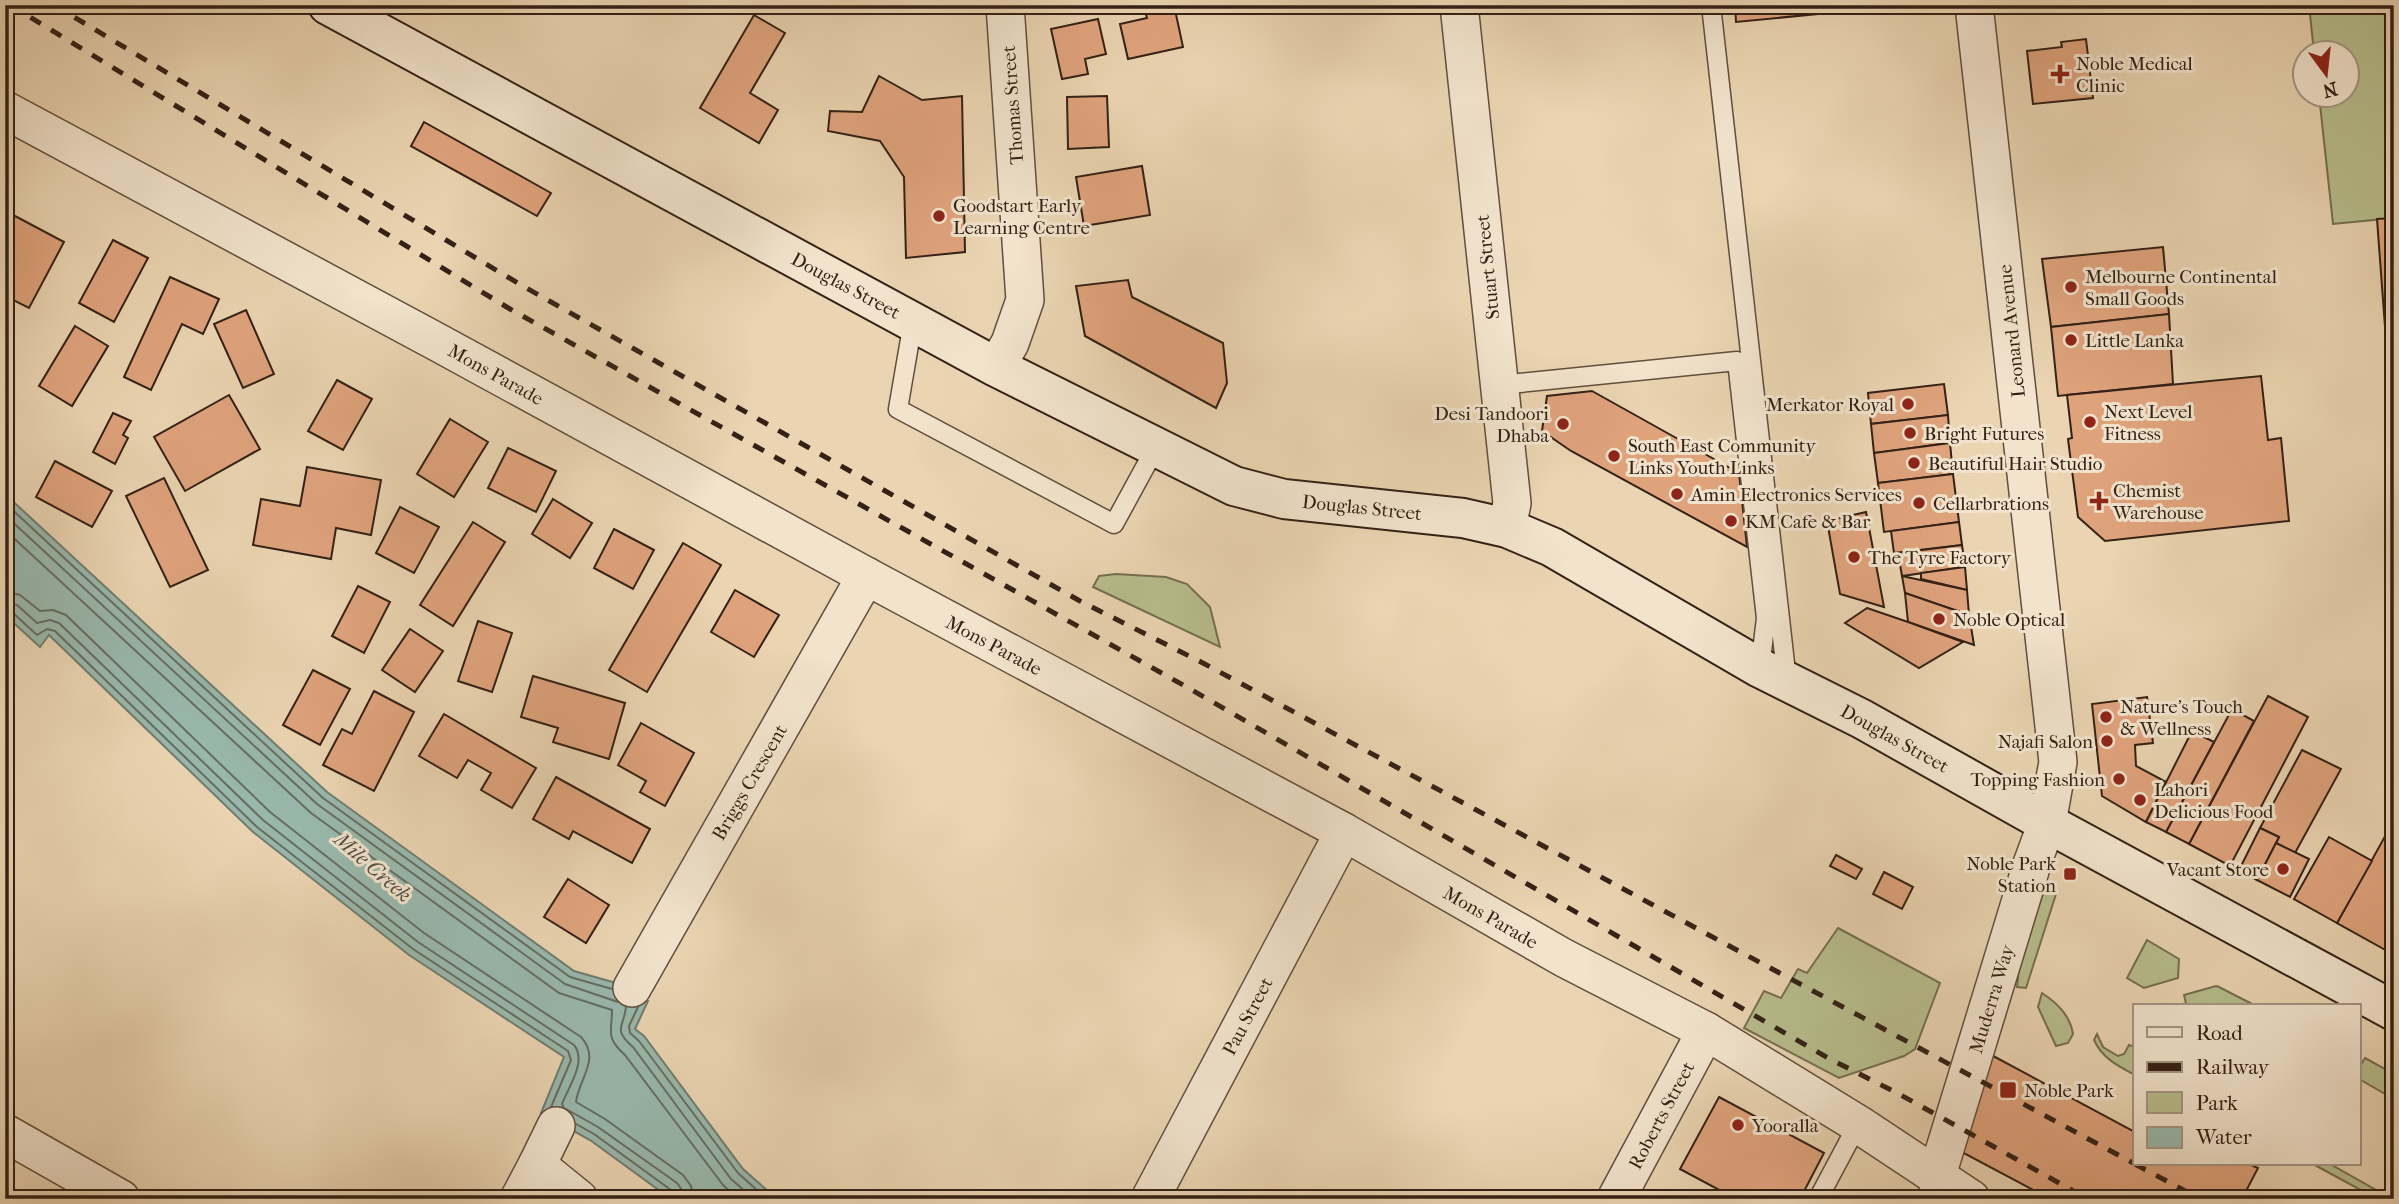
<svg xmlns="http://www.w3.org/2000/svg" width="2399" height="1204" viewBox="0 0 2399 1204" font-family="'IM FELL French Canon',serif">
	<rect width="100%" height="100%" fill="#ead4b1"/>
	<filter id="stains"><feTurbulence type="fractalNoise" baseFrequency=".00286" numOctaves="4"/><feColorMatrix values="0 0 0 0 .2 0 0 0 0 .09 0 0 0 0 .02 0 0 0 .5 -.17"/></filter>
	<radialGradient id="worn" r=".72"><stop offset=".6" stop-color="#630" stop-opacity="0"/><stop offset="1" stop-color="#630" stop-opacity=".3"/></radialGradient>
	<g fill="#b7bd8c" stroke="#756f51" stroke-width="2">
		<polygon points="2309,5 2394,5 2394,218 2333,224 2319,95 2346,94 2346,52 2314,52"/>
		<polygon points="1116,574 1166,577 1187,584 1210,607 1220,647 1093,587 1099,576"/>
		<polygon points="2047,882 2053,883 2057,891 2026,988 2017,987 2020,959"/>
		<polygon points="1838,928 1940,983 1915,1049 1904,1056 1839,1078 1744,1028 1764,991 1781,998 1798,969 1807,973"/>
		<polygon points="2147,940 2179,959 2178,978 2144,988 2127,978"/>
		<polygon points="2216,986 2219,987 2256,1006 2176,1006 2186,1003 2184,995"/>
		<path d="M2042,993C2057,1003 2070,1015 2073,1034L2068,1043L2056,1046L2038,1007Z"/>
		<path d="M2097,1034L2103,1047L2118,1056L2124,1054L2129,1045L2135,1047V1075C2118,1066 2102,1058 2094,1040Z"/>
		<polygon points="2365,1058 2394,1074 2394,1099 2359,1079 2359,1068"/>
		<polygon points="2313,1164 2330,1164 2392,1199 2377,1199"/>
	</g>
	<polygon fill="#98b8ac" stroke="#707c70" stroke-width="2" points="5,494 327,792 574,971 616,983 648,1001 635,1029 644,1036 743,1169 777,1199 671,1199 590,1140 541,1113 564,1057 409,955 253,832 49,635 40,647 5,615"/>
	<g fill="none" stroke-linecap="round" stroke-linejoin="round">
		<g stroke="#666c61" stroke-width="2">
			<polyline points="5,503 323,798 570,977 612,989"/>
			<polyline points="5,515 317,804 565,984 618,1002"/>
			<path d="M5,530L311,813L559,993L612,1010C612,1032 605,1037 625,1055L723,1185L738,1199"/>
			<path d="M5,591L20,595L40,611L53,610L66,615L270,812L424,933L581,1037C601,1059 579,1078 576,1102L605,1119L683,1175L691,1186L694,1199"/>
			<path d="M5,602L17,605L37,623L50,620L59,623L263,820L418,942L574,1045C587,1061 569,1086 562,1104L564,1108"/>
			<polyline points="5,611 12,612 37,635 47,629 55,631 257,827 413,949 568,1051 571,1060 551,1107"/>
			<path d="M626,1007C624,1027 612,1029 633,1047L731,1179L754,1199"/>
			<polyline points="638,1007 629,1026 630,1033 639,1041 738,1173 767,1199"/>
			<polyline points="566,1109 598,1127 677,1183 682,1190 683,1199"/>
			<polyline points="576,1124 594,1134 671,1190 674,1199"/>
		</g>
	</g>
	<g fill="#dfa37c" stroke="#332116" stroke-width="2">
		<polygon points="1154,5 1174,5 1183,47 1128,59 1120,24 1147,18 1144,8"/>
		<polygon points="1735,5 1899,5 1899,6 1736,22"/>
		<polygon points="754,15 785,33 750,93 778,110 759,143 700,108"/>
		<polygon points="1098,19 1106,54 1085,59 1088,74 1062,79 1051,29"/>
		<polygon points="2086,39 2093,98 2033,104 2027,51 2062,47 2061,42"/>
		<polygon points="879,76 922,100 962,96 965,252 906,258 904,177 880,141 828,131 830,111 862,112"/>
		<polygon points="1107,96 1109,147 1068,149 1067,97"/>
		<polygon points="424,122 551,193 537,216 411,146"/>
		<polygon points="1142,166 1150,215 1084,226 1076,177"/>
		<polygon points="15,216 64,242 29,308 5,296 5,234"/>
		<polygon points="2394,218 2394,393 2390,394 2377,219"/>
		<polygon points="113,240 148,258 114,322 79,303"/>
		<polygon points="2163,247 2169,314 2051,327 2042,259"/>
		<polygon points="170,277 219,299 203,334 182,324 151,390 124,377"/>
		<polygon points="1128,280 1132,297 1223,343 1227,383 1216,408 1085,336 1076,286"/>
		<polygon points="246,310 274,374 243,388 214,324"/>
		<polygon points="2169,314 2173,384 2058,396 2051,327"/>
		<polygon points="75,326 108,346 72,406 39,386"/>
		<polygon points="2261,376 2268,440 2281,438 2289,521 2105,541 2078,517 2068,439 2072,438 2067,395"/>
		<polygon points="337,380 372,399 343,450 308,431"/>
		<polygon points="1944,384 1948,415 1871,424 1868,393"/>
		<polygon points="1592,391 1739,473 1747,547 1571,451 1542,431 1547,396"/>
		<polygon points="229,395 260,449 185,491 154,437"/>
		<polygon points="113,413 131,421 123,435 128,438 115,464 93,452"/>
		<polygon points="1948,415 1950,443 1874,453 1871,424"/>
		<polygon points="450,419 488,442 454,497 417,474"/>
		<polygon points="1950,443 1953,474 1878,483 1874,453"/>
		<polygon points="508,448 556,471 536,512 488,488"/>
		<polygon points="55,461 112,491 92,527 36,497"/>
		<polygon points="307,467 381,480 371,535 336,528 331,559 253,545 261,499 300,506"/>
		<polygon points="1953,474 1959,522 1884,532 1878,483"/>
		<polygon points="164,478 208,570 170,587 126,496"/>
		<polygon points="2394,483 2394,608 2386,484"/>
		<polygon points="553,499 592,523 570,558 532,534"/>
		<polygon points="400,507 439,527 414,573 376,553"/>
		<polygon points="1866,512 1884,607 1840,594 1827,521"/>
		<polygon points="473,522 505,542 453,626 420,605"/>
		<polygon points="1959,522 1962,545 1894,553 1891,531"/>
		<polygon points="614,529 654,550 633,589 594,568"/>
		<polygon points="683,543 721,565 647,692 609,670"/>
		<polygon points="1962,545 1965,567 1902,576 1898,553"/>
		<polygon points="1965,567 1967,590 1921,579 1921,573"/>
		<polygon points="1902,576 1967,590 1969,615 1905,593"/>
		<polygon points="358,586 390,602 364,653 332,636"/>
		<polygon points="735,590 779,615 754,657 711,632"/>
		<polygon points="1905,593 1969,615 1974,645 1908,622"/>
		<polygon points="1867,608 1908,622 1963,642 1919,668 1845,623"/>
		<polygon points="478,621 512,633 492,692 458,681"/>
		<polygon points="410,629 443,651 415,692 382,670"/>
		<polygon points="313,670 350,689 320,745 283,725"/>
		<polygon points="533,676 625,703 609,759 553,742 558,728 521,717"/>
		<polygon points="374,691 414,712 374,791 323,765 342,729 352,734"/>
		<polygon points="2268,696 2308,717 2230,866 2189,844"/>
		<polygon points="2147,697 2153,743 2135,745 2136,766 2166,782 2146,822 2102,796 2092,704"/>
		<polygon points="2232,709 2254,721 2189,844 2166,832"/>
		<polygon points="444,714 536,768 512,808 481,790 491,773 468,760 457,778 419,756"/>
		<polygon points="641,723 694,753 665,806 640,792 646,781 618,765"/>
		<polygon points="2192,731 2214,742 2166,832 2146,822"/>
		<polygon points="2302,750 2341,769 2295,853 2276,843 2279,837 2260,828"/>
		<polygon points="556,777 650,829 632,863 573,831 569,839 533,819"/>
		<polygon points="2394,820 2394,944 2389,952 2337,923"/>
		<polygon points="2260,828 2279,837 2257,880 2239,870"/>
		<polygon points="2329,837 2372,861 2337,923 2294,899"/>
		<polygon points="2276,843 2309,859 2290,897 2257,880"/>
		<polygon points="1836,855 1862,869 1856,879 1830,866"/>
		<polygon points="1884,872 1913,887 1902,909 1873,894"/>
		<polygon points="568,879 609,905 586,943 544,917"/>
		<polygon points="1982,1050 2135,1132 2135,1164 2249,1164 2258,1168 2246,1191 2261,1199 2050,1199 1956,1149"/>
		<polygon points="1719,1097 1824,1153 1800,1199 1736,1199 1680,1169"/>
	</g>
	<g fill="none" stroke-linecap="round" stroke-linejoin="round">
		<g stroke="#614e3d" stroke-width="21">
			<g id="lane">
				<polyline points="1711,5 1787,681"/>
				<polyline points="913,322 898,409 1114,524 1156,447"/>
				<polyline points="1500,385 1737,361 1766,618 1760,668"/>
				<polyline points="1818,1199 1858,1124"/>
			</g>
		</g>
		<g stroke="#614e3d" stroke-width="40">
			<g id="street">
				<polyline points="1459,5 1512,503 1507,528"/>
				<polyline points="5,110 437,342 866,576 1344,832 1564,958 1706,1031 1858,1124 1971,1199"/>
				<polyline points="996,367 1010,343 1025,300 1005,5"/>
				<polyline points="632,988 866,576"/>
				<polyline points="5,1133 121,1199"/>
				<polyline points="537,1165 556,1126"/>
				<polyline points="519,1199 537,1165 579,1199"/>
				<polyline points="1150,1199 1344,832"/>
				<polyline points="1616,1199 1706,1031"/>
				<polyline points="1940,1199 1937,1175 2032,864 2047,823 2058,762 1974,5"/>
			</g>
		</g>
		<g stroke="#332116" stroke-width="42">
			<polyline id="secondary" points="328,5 996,367 1234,486 1284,499 1463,518 1507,528 1552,547 1760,668 1862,719 2047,823 2394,1011"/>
		</g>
		<use href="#lane" stroke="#f1e3cc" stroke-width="18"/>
		<use href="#street" stroke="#f1e3cc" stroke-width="37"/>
		<use href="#secondary" stroke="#f1e3cc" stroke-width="38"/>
		<g stroke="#332116" stroke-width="5" stroke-dasharray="12 12" stroke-linecap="butt">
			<polyline points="10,5 510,309 1192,690 1828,1058 1899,1094 2088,1199"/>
			<polyline points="54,5 521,285 1080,601 1201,662 2135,1164"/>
			<polyline points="2135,1164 2200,1199"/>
		</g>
	</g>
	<g fill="#8f2418" stroke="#f1e3cc" stroke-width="2.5">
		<path d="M2056.5 63.5h7v7h7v7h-7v7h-7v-7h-7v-7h7z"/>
		<circle cx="939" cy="216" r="7"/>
		<circle cx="2071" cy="287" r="7"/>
		<circle cx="2071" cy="340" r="7"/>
		<circle cx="1908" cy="404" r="7"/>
		<circle cx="2090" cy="422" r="7"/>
		<circle cx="1563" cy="424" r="7"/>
		<circle cx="1910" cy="433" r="7"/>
		<circle cx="1614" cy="456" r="7"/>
		<circle cx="1914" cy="463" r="7"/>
		<circle cx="1677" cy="494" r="7"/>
		<path d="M2095.5 490.5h7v7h7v7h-7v7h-7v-7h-7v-7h7z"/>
		<circle cx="1919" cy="503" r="7"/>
		<circle cx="1731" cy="521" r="7"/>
		<circle cx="1854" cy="557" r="7"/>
		<circle cx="1939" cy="619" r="7"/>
		<circle cx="2106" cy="717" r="7"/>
		<circle cx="2107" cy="741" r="7"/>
		<circle cx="2119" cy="779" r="7"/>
		<circle cx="2140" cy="800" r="7"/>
		<circle cx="2283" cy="869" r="7"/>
		<rect x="2063" y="867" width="14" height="14" rx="3.5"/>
		<rect x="1999" y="1081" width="18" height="18" rx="3.5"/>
		<circle cx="1738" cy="1125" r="7"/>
	</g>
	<g text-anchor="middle" stroke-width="6" stroke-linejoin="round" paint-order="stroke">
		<g font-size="19" fill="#332116" stroke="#f1e3cc" text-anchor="start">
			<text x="2076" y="70">Noble Medical<tspan x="2076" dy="22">Clinic</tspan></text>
			<text x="953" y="212">Goodstart Early<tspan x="953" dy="22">Learning Centre</tspan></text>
			<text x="2085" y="283">Melbourne Continental<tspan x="2085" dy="22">Small Goods</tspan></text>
			<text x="2085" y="347">Little Lanka</text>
			<text x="1894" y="411" text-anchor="end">Merkator Royal</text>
			<text x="2104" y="418">Next Level<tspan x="2104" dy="22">Fitness</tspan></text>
			<text x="1549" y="420" text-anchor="end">Desi Tandoori<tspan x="1549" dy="22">Dhaba</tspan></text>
			<text x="1924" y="440">Bright Futures</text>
			<text x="1628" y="452">South East Community<tspan x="1628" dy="22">Links Youth Links</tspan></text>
			<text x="1928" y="470">Beautiful Hair Studio</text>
			<text x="2113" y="497">Chemist<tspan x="2113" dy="22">Warehouse</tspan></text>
			<text x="1691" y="501">Amin Electronics Services</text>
			<text x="1933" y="510">Cellarbrations</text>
			<text x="1745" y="528">KM Cafe &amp; Bar</text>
			<text x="1868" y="564">The Tyre Factory</text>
			<text x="1953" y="626">Noble Optical</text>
			<text x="2120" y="713">Nature's Touch<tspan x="2120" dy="22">&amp; Wellness</tspan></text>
			<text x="2093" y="748" text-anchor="end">Najafi Salon</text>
			<text x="2105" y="786" text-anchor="end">Topping Fashion</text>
			<text x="2154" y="796">Lahori<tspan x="2154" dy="22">Delicious Food</tspan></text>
			<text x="2056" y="870" text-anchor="end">Noble Park<tspan x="2056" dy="22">Station</tspan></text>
			<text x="2269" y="876" text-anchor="end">Vacant Store</text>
			<text x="2024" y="1097">Noble Park</text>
			<text x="1752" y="1132">Yooralla</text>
		</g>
		<g font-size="19" fill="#332116" stroke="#f1e3cc">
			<text transform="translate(1012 105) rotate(-94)" y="7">Thomas Street</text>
			<text transform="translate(1487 267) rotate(-96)" y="7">Stuart Street</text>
			<text transform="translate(846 285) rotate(28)" y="7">Douglas Street</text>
			<text transform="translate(2011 331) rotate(-96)" y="7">Leonard Avenue</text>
			<text transform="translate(496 374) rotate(29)" y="7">Mons Parade</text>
			<text transform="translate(1362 507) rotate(6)" y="7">Douglas Street</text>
			<text transform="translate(994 645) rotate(28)" y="7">Mons Parade</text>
			<text transform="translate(1895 738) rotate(29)" y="7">Douglas Street</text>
			<text transform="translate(749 782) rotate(-60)" y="7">Briggs Crescent</text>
			<text transform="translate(1491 917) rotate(30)" y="7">Mons Parade</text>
			<text transform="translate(1991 999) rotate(-73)" y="7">Muderra Way</text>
			<text transform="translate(1247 1016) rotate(-62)" y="7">Pau Street</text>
			<text transform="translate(1661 1115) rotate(-62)" y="7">Roberts Street</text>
		</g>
		<g font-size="21" font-style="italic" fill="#514e43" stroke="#f1e3cc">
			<text transform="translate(373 867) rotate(41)" y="7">Mile Creek</text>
		</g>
	</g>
	<rect width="2399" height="1204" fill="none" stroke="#ead4b1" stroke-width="28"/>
	<rect x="7" y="7" width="2385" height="1190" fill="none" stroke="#332116" stroke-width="3.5"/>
	<rect x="14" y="14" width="2371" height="1176" fill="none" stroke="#332116" stroke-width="2"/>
	<rect x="2133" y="1004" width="228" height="161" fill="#f1e3cc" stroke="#a59583" stroke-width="2"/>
	<rect x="2147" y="1027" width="35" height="10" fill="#f1e3cc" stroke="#a59583" stroke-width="2"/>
	<text x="2196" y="1040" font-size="21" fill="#332116">Road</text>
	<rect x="2147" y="1062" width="35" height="10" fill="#332116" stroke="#a59583" stroke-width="2"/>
	<text x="2196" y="1074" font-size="21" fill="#332116">Railway</text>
	<rect x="2147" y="1092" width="35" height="21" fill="#b7bd8c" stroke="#a59583" stroke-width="2"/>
	<text x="2196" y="1110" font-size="21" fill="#332116">Park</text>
	<rect x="2147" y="1127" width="35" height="21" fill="#98b8ac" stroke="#a59583" stroke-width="2"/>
	<text x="2196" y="1144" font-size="21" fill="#332116">Water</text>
	<g transform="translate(2326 74) rotate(165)"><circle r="33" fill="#f1e3cc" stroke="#a59583" stroke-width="2"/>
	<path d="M0-5L12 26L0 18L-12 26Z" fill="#8f2418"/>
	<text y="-10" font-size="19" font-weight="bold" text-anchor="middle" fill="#332116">N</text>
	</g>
	<rect width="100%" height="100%" filter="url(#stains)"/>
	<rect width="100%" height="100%" fill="url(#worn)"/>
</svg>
